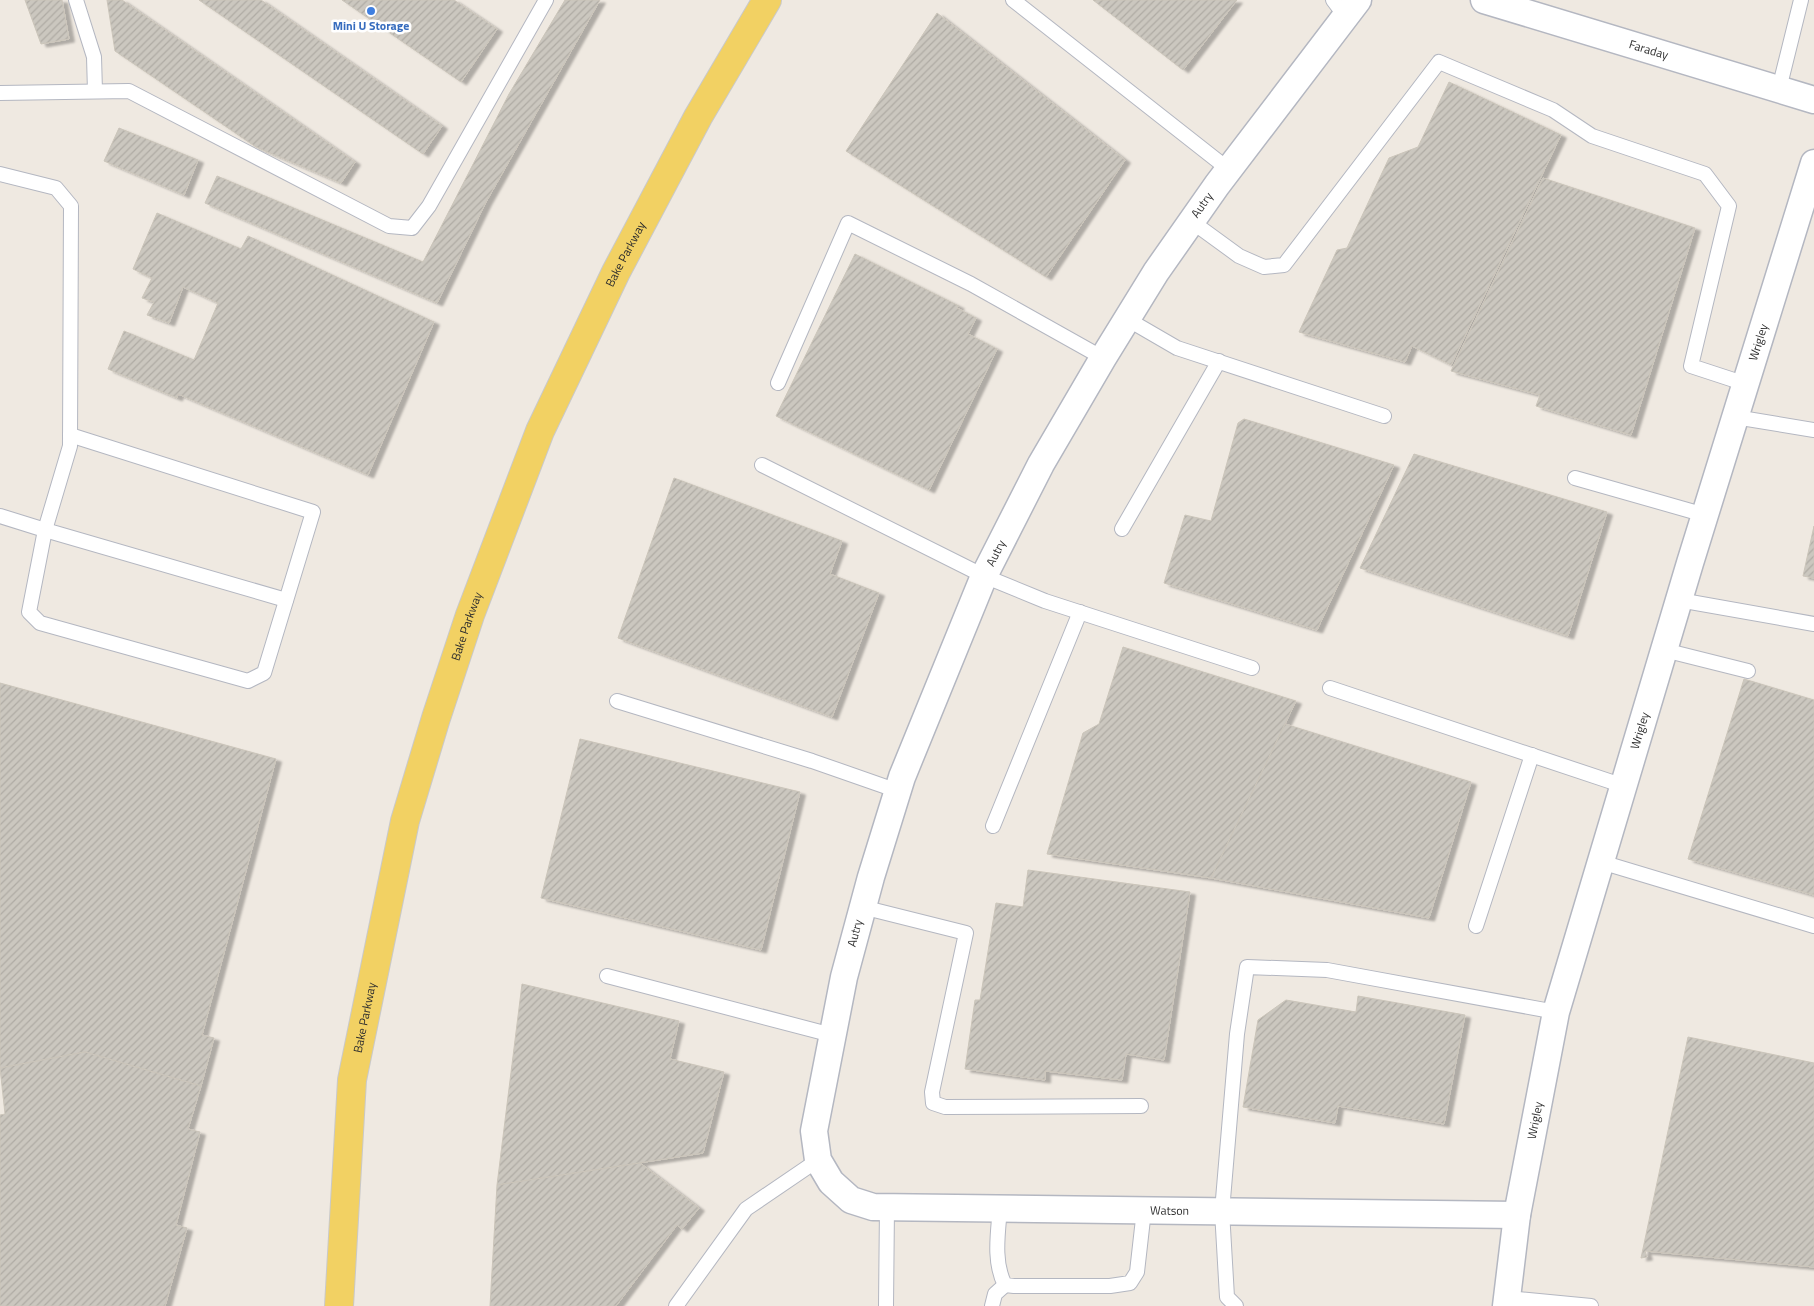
<svg xmlns="http://www.w3.org/2000/svg" width="1814" height="1306" viewBox="0 0 1814 1306" font-family="'Titillium Web',sans-serif">
	<defs>
		<pattern id="building-hatch" width="6" height="6" patternUnits="userSpaceOnUse" patternTransform="scale(1.25)"><rect width="6" height="6" fill="#cbc7bf"/><path d="M-1 1l2-2M0 6l6-6M5 7l2-2" fill="none" stroke="#afaba4"/></pattern>
		<filter id="shadow"><feDropShadow dx="5.5" dy="3" stdDeviation="1" flood-color="#0004"/></filter>
	</defs>
	<rect width="100%" height="100%" fill="#efe9e1"/>
	<g fill="url(#building-hatch)" stroke="#cbc5ba" filter="url(#shadow)">
		<polygon points="25,0 62,0 69,39 41,44"/>
		<polygon points="107,0 122,0 355,162 341,183 256,147 115,51"/>
		<polygon points="199,0 261,0 442,126 423,154"/>
		<polygon points="342,0 454,0 497,29 461,82"/>
		<polygon points="565,0 600,0 486,202 437,303 205,203 217,176 423,262 509,94"/>
		<polygon points="1093,0 1237,0 1183,70"/>
		<polygon points="937,13 1125,160 1046,277 846,151"/>
		<polygon points="1449,82 1561,135 1451,365 1412,346 1405,362 1299,332 1337,250 1347,248 1389,158 1418,147"/>
		<polygon points="119,128 198,160 184,195 104,161"/>
		<polygon points="1543,178 1695,228 1631,435 1536,406 1540,395 1451,371"/>
		<polygon points="157,213 241,249 248,236 434,322 368,475 178,394 177,398 108,369 124,331 194,360 218,303 183,287 169,323 147,315 154,302 142,298 152,278 133,269"/>
		<polygon points="855,254 959,306 957,308 976,318 968,334 997,349 929,490 776,416"/>
		<polygon points="1244,419 1394,465 1317,630 1164,583 1185,515 1211,521 1238,423"/>
		<polygon points="1414,454 1607,512 1568,636 1360,568"/>
		<polygon points="674,478 842,541 830,574 879,593 832,717 618,638"/>
		<polygon points="1814,526 1814,578 1803,576"/>
		<polygon points="1123,647 1296,701 1211,878 1047,854 1083,733 1099,724"/>
		<polygon points="1744,679 1814,700 1814,895 1688,859"/>
		<polygon points="0,683 276,759 202,1035 214,1038 201,1086 85,1052 0,1068"/>
		<polygon points="1285,724 1471,782 1429,918 1211,878"/>
		<polygon points="580,739 800,792 761,950 541,898"/>
		<polygon points="1028,870 1190,892 1164,1060 1126,1054 1122,1080 1045,1071 1045,1080 965,1069 975,1000 980,1000 996,903 1023,907"/>
		<polygon points="522,984 679,1021 670,1059 724,1072 703,1153 497,1185"/>
		<polygon points="1358,996 1465,1015 1444,1124 1338,1106 1335,1123 1243,1107 1258,1020 1286,1000 1356,1012"/>
		<polygon points="1688,1037 1814,1063 1814,1267 1645,1251 1647,1257 1641,1258"/>
		<polygon points="85,1052 201,1086 188,1129 200,1132 176,1225 187,1228 165,1306 0,1306 0,1115 5,1114 0,1068"/>
		<polygon points="640,1163 699,1208 682,1229 677,1225 616,1306 490,1306 497,1185"/>
	</g>
	<g fill="none" stroke-linecap="round" stroke-linejoin="round">
		<g stroke="#b4b7c1" stroke-width="16">
			<g id="lane">
				<polyline points="76,0 94,57 95,91"/>
				<polyline points="1013,0 1228,169"/>
				<polyline points="1333,0 1345,16"/>
				<polyline points="1779,89 1801,0"/>
				<polyline points="0,93 129,91 389,226 412,228 429,206 546,0"/>
				<polyline points="0,174 56,188 71,206 70,446 45,530 286,600"/>
				<polyline points="1191,221 1239,256 1264,267 1284,265 1439,62 1553,110 1592,136 1705,174 1729,206 1691,366 1746,384"/>
				<polyline points="1127,319 1177,348 1384,416"/>
				<polyline points="778,383 848,223 971,284 1103,358"/>
				<polyline points="1735,417 1814,430"/>
				<polyline points="762,465 984,576 1045,601 1252,668"/>
				<polyline points="1575,478 1705,515"/>
				<polyline points="0,516 45,530 29,612 40,623 248,681 264,673 313,512 70,435"/>
				<polyline points="1122,529 1219,361"/>
				<polyline points="1679,600 1814,624"/>
				<polyline points="1664,650 1748,671"/>
				<polyline points="1330,688 1624,786"/>
				<polyline points="617,701 812,761 898,791"/>
				<polyline points="993,826 1080,612"/>
				<polyline points="1601,862 1814,926"/>
				<polyline points="862,907 966,933 932,1092 933,1103 945,1107 1141,1106"/>
				<polyline points="1476,926 1532,755"/>
				<polyline points="607,976 832,1035"/>
				<path d="M1000,1208C998,1233 993,1262 1005,1285L1014,1286H1110L1130,1283L1137,1272L1144,1210"/>
				<polyline points="1507,1298 1591,1306"/>
				<polyline points="676,1306 746,1209 818,1160"/>
				<polyline points="886,1306 887,1207"/>
				<polyline points="992,1306 995,1294 1005,1285"/>
				<polyline points="1236,1306 1227,1297 1222,1211 1237,1034 1247,967 1327,970 1556,1012"/>
			</g>
		</g>
		<g stroke="#b4b7c1" stroke-width="29">
			<g id="street">
				<path id="s1" d="M1358,0L1217,185L1156,272L1103,358L1041,464L984,576L902,777L871,877L844,977L814,1131L818,1160L831,1182L851,1200L873,1207L1517,1215"/>
				<path id="s2" d="M1484,0L1814,100"/>
				<path id="s3" d="M1506,1306L1517,1215L1556,1012L1690,563L1814,163"/>
			</g>
		</g>
		<g stroke="#c9c9c9" stroke-width="30">
			<g id="primary">
				<path id="s4" d="M339,1306L352,1080L405,821L436,718L470,615L540,431L616,272L698,117L767,0"/>
			</g>
		</g>
		<use href="#lane" stroke="#fff" stroke-width="14"/>
		<use href="#street" stroke="#fff" stroke-width="26"/>
		<use href="#primary" stroke="#f2d163" stroke-width="28"/>
	</g>
	<circle fill="#3f7fe0" stroke="#fff" stroke-width="2" cx="371" cy="11" r="5"/>
	<g text-anchor="middle" stroke-width="5" stroke-linejoin="round" paint-order="stroke">
		<g font-size="12" font-weight="bold" fill="#366cbe" stroke="#fff">
			<text x="371" y="30">Mini U Storage</text>
		</g>
		<g font-size="12" fill="#2e2e2e" stroke="#fff">
			<text dy="4" stroke="none"><textPath href="#s2" startOffset="172">Faraday</textPath></text>
			<text transform="translate(1202 205) rotate(-55)" y="4">Autry</text>
			<text dy="4" stroke="none"><textPath href="#s4" startOffset="1100">Bake Parkway</textPath></text>
			<text dy="4" stroke="none"><textPath href="#s3" startOffset="998">Wrigley</textPath></text>
			<text transform="translate(996 553) rotate(-63)" y="4">Autry</text>
			<text dy="4" stroke="none"><textPath href="#s4" startOffset="695">Bake Parkway</textPath></text>
			<text dy="4" stroke="none"><textPath href="#s3" startOffset="592">Wrigley</textPath></text>
			<text transform="translate(855 933) rotate(-75)" y="4">Autry</text>
			<text dy="4" stroke="none"><textPath href="#s4" startOffset="290">Bake Parkway</textPath></text>
			<text dy="4" stroke="none"><textPath href="#s3" startOffset="188">Wrigley</textPath></text>
			<text dy="4" stroke="none"><textPath href="#s1" startOffset="1672">Watson</textPath></text>
		</g>
	</g>
</svg>
